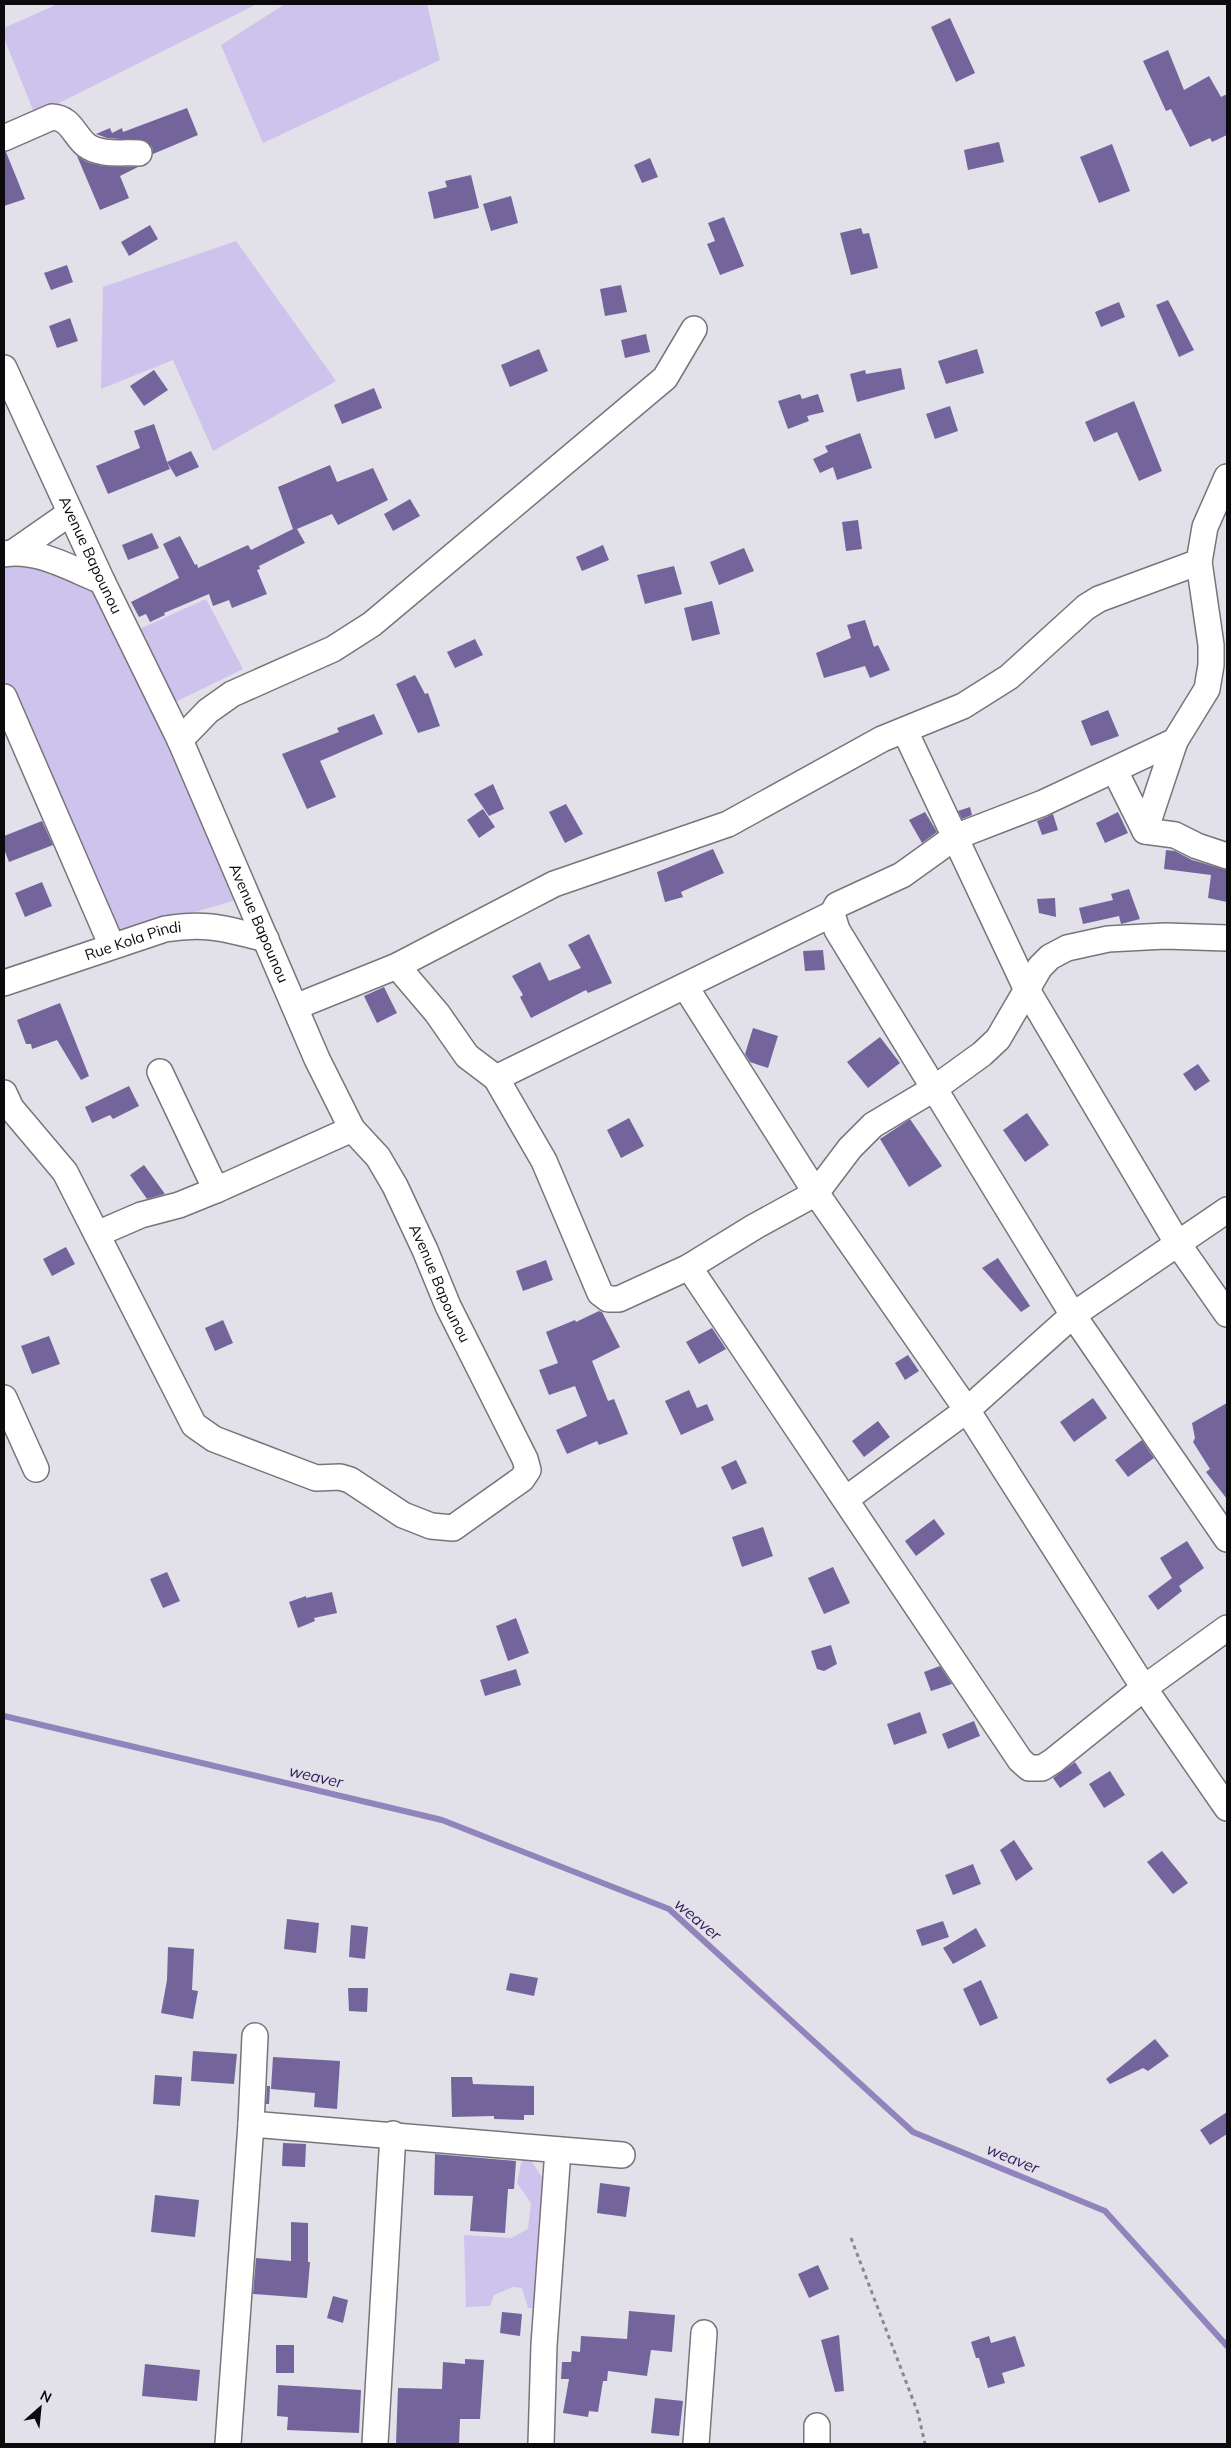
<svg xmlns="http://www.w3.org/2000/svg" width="1231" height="2448" viewBox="0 0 1231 2448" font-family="Mulish,sans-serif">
	<rect width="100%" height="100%" fill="#e2e0e8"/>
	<g fill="#cdc3ed">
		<polygon points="58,4 257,4 35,115 4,38 4,28"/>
		<polygon points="285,4 427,4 440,60 263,143 221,45"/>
		<polygon points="236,241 336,381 213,451 173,360 101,389 103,287"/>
		<polygon points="33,561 96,586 240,899 115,935 4,679 4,565"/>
		<polygon points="206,599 243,669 167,706 133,632"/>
		<polygon points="526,2153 546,2183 539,2308 528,2308 522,2288 513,2287 494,2295 490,2306 466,2307 464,2235 511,2238 528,2229 531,2203 517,2183 521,2164"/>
	</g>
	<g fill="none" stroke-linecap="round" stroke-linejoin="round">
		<polyline stroke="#9183bb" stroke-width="6" points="4,1716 442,1820 669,1909 913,2132 1105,2211 1227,2346"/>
	</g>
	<g fill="#73659b">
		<polygon points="950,18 975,73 956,82 931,27"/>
		<polygon points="1168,50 1184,90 1209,76 1221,97 1227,94 1227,135 1212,142 1210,138 1190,147 1171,109 1166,111 1143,61"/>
		<polygon points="187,108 198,135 153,154 152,147 146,141 107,138 96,134 110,128 112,133 122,128 123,132"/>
		<polygon points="999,142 1004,162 968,170 964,150"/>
		<polygon points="1112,144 1130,191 1099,203 1080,157"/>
		<polygon points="4,152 6,152 25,199 4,206"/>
		<polygon points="77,156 87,162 102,166 138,167 120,176 129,198 100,210"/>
		<polygon points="650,158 658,177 642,183 634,165"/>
		<polygon points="471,175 479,208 434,219 428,192 447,187 445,181"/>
		<polygon points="511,196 518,223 491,231 483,204"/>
		<polygon points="724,217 744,266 720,275 707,244 715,241 708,223"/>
		<polygon points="150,225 158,239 129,256 121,242"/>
		<polygon points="861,228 863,234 869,233 878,268 851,275 840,233"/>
		<polygon points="67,265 73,282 51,290 44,273"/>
		<polygon points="621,285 627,312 605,316 600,289"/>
		<polygon points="1168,300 1194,350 1179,357 1156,305"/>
		<polygon points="1119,302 1125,317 1101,327 1095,312"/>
		<polygon points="70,318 78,341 57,348 49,326"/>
		<polygon points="646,334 650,352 625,358 621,340"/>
		<polygon points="539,349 548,371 510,387 501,365"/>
		<polygon points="977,349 984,373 946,384 938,361"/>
		<polygon points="901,368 905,389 857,402 850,374 865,370 866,374"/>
		<polygon points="154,370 168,390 144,406 130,386"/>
		<polygon points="374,388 382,408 342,424 334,405"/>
		<polygon points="800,394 802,399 818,394 824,412 807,416 809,421 788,429 778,401"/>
		<polygon points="1134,401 1162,471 1139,481 1117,432 1094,442 1085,422"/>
		<polygon points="950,406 958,431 935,439 926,414"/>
		<polygon points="154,424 167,462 191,451 199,467 176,477 167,462 170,469 108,494 96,466 140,448 134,431"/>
		<polygon points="860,433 872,468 837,480 833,467 820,473 813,459 828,452 825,446"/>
		<polygon points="330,465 337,482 373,468 388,500 338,525 332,514 297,529 305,543 259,566 260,569 257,570 267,594 232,608 229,600 213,606 209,594 164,613 165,615 150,622 146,614 139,617 131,602 179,578 163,544 180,536 195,565 197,564 198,568 248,545 251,550 293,529 278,487"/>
		<polygon points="410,499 420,516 393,531 384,514"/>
		<polygon points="858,520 862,549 846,551 842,522"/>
		<polygon points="152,533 159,548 128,560 122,545"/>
		<polygon points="603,545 609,560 582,571 576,557"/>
		<polygon points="744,548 754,571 719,585 710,562"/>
		<polygon points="674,566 682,594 645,604 637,575"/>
		<polygon points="712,601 720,634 692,641 684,608"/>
		<polygon points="865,620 874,647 878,645 890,670 870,678 865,666 824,678 816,653 851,638 847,625"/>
		<polygon points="475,639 483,655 455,668 447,652"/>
		<polygon points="415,675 425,694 428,693 440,726 418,733 396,684"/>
		<polygon points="1108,710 1119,736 1091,746 1081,721"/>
		<polygon points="374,714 383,734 320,761 336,797 307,809 282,754 339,732 337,728"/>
		<polygon points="493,784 504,809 489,816 474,794"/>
		<polygon points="566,804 583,834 565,843 549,812"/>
		<polygon points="970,807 972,815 962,819 958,811"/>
		<polygon points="483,809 495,827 479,838 467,820"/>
		<polygon points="925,812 937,832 922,843 909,820"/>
		<polygon points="1118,812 1128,833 1105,843 1096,823"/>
		<polygon points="1053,814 1058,830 1042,835 1037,821"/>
		<polygon points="42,821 53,845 9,862 4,849 4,836"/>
		<polygon points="713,849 724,873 681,892 683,897 665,902 657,872"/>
		<polygon points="1166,850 1175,851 1192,860 1227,870 1227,902 1208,898 1211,875 1164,869"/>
		<polygon points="42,882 52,906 25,917 15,893"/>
		<polygon points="1129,889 1140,919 1121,924 1119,916 1083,924 1079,908 1113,900 1111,894"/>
		<polygon points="1055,898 1056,917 1039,913 1037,899"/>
		<polygon points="589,934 612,983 588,993 586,990 531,1018 520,997 523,995 512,976 540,962 549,981 581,968 568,945"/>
		<polygon points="823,950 825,970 805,971 803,951"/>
		<polygon points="384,987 397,1013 377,1023 364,996"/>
		<polygon points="60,1003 89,1076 81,1080 57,1040 32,1049 31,1044 26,1044 17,1020"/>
		<polygon points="753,1028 778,1036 768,1068 750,1062 745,1054"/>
		<polygon points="880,1037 900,1063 868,1088 847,1062"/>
		<polygon points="1198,1064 1210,1081 1195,1091 1183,1074"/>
		<polygon points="129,1086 139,1106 113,1119 110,1115 92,1123 85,1107"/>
		<polygon points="1027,1113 1049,1145 1025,1162 1003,1130"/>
		<polygon points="629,1118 644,1146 621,1158 607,1130"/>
		<polygon points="910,1119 942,1166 909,1187 880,1139"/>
		<polygon points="144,1165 165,1194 147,1199 130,1175"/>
		<polygon points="66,1247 75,1264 52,1276 43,1259"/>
		<polygon points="998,1258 1030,1306 1021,1312 982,1268"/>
		<polygon points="546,1260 553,1280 523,1291 516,1271"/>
		<polygon points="599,1311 602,1312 620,1347 592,1361 608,1401 614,1399 628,1434 599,1445 597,1441 567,1454 556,1430 587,1416 575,1386 549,1395 539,1370 558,1363 546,1332 575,1320 576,1322"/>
		<polygon points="223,1320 233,1343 215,1351 205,1328"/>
		<polygon points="712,1328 726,1349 699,1364 686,1342"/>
		<polygon points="49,1336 60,1364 32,1374 21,1346"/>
		<polygon points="908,1355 919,1371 905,1380 895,1363"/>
		<polygon points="689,1390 697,1408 707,1404 714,1420 681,1435 665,1401"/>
		<polygon points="1093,1398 1107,1418 1074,1442 1060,1422"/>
		<polygon points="1227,1403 1227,1499 1206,1472 1210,1469 1193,1442 1195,1438 1192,1423"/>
		<polygon points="878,1421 890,1437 864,1457 852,1441"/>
		<polygon points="1142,1440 1154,1458 1128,1477 1115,1460"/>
		<polygon points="736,1460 747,1483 732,1490 721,1467"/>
		<polygon points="934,1519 945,1534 916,1556 905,1541"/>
		<polygon points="763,1527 773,1556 742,1567 732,1537"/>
		<polygon points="1187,1541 1204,1568 1179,1586 1182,1591 1158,1610 1148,1596 1172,1578 1160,1558"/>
		<polygon points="833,1567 850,1603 824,1614 808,1578"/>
		<polygon points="167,1572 180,1601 163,1608 150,1579"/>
		<polygon points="332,1592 337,1613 314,1618 315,1621 298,1628 289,1602 306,1596 306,1598"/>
		<polygon points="516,1618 529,1653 508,1661 496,1626"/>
		<polygon points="831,1645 837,1664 824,1671 817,1669 811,1651"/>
		<polygon points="940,1666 952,1684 931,1691 924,1672"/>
		<polygon points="516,1669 521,1685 485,1696 480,1680"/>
		<polygon points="920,1712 927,1733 894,1745 887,1724"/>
		<polygon points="974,1721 980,1736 948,1749 942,1734"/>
		<polygon points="1075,1762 1082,1773 1060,1788 1053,1778"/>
		<polygon points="1110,1771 1125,1795 1104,1808 1089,1784"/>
		<polygon points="1014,1840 1033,1869 1016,1881 1000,1850"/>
		<polygon points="1162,1851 1188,1883 1173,1894 1147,1862"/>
		<polygon points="973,1864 981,1884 953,1895 945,1875"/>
		<polygon points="287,1919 319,1923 316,1953 284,1949"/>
		<polygon points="943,1921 949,1937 922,1946 916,1930"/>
		<polygon points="351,1925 368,1927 365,1959 349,1957"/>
		<polygon points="976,1928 986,1946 953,1964 943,1948"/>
		<polygon points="168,1947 194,1949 192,1990 198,1991 193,2019 161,2013 167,1980"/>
		<polygon points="510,1973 538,1978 534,1996 506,1990"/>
		<polygon points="981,1980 998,2018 980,2026 963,1989"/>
		<polygon points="348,1988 368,1988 367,2012 349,2011"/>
		<polygon points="1155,2039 1169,2056 1148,2071 1143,2068 1110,2084 1106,2079"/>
		<polygon points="193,2051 237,2054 234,2084 191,2081"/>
		<polygon points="273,2057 340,2061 337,2109 314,2107 315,2093 271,2089"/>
		<polygon points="155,2075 182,2077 180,2106 153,2104"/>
		<polygon points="451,2077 472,2077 473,2084 534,2086 534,2115 524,2115 524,2120 494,2119 494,2116 452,2117"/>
		<polygon points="267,2086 270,2086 269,2104 266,2104"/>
		<polygon points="1227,2112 1227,2134 1210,2145 1200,2130"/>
		<polygon points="283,2143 306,2144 305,2167 282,2166"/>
		<polygon points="435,2154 516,2161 514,2189 508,2189 505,2233 470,2231 473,2196 434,2195"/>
		<polygon points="600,2183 630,2187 626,2217 597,2213"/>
		<polygon points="155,2195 199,2200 195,2237 151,2232"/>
		<polygon points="291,2222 308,2223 308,2262 310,2262 307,2298 253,2294 256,2258 291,2261"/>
		<polygon points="818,2265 829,2289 809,2298 798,2274"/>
		<polygon points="333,2296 348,2300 343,2323 327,2318"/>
		<polygon points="629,2311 675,2315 672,2352 651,2350 647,2376 608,2371 607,2381 603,2381 598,2412 589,2411 588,2417 563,2413 569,2379 561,2379 562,2362 571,2362 572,2351 580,2352 581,2336 627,2339"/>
		<polygon points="502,2312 522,2314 520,2336 500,2333"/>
		<polygon points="839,2335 844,2391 835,2392 821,2340"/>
		<polygon points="989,2336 991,2343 1015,2336 1025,2366 1002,2373 1005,2383 988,2388 979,2358 976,2358 971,2342"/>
		<rect x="276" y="2345" width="18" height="28"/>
		<polygon points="465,2359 484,2360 480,2419 460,2419 459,2444 396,2444 398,2388 442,2389 443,2362 465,2364"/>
		<polygon points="145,2364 200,2370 197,2401 142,2396"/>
		<polygon points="278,2385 361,2390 359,2433 287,2430 288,2417 277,2416"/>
		<polygon points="655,2398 683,2401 679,2436 651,2433"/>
	</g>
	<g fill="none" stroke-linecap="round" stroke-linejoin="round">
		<g stroke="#77757c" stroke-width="28">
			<g id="minor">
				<path d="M4,138L52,117C71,118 73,134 86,145C100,156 123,152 139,153"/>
				<path id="s1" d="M4,368L102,581L180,740L317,1059L352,1129L378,1157L395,1186L425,1250L448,1306L525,1459L528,1470L522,1479L453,1528L431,1526L403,1515L350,1480L340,1477L316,1478L214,1439L194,1425L65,1172L11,1108L4,1093"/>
				<polyline points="14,552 70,513"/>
				<path d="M4,554C37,548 71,569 102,581"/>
				<polyline points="1199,562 1211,645 1211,665 1207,689 1175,741 1043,803 955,837 902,875 837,905 832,914 837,930 1073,1315 1227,1539"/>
				<polyline points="4,697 112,946"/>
				<polyline points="905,731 1027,990 1178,1244 1227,1314"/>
				<polyline points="180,740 208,711 232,694 333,649 372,624 665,378 694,329"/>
				<polyline points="1115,771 1145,831 1175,835 1197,846 1227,856"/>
				<polyline points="1145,831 1175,741"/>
				<polyline points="397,966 437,1013 467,1056 496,1078 544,1161 600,1293 608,1299 619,1299 689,1267 754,1227 816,1193 850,1148 873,1125 935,1088 982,1054 998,1039 1040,967 1050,957 1067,948 1108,939 1165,936 1227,938"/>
				<path id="s2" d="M4,983L165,929C207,922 226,929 266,939"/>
				<polyline points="685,986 816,1193 967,1410 1144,1688 1227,1808"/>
				<polyline points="295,1007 397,966 554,884 728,824 882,739 963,706 1009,677 1086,607 1099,599 1199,562 1205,527 1227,477"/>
				<polyline points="160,1072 216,1190"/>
				<polyline points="496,1078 832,914"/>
				<polyline points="97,1234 141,1215 179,1205 216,1190 352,1129"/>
				<polyline points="689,1267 1020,1760 1029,1768 1042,1768 1053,1761 1144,1688 1227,1628"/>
				<polyline points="4,1398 36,1469"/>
				<polyline points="846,1499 967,1410 1073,1315 1227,1210"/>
				<polyline points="251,2124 622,2155"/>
				<polyline points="817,2426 817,2444"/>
				<polyline points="228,2444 251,2124 255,2036"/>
				<polyline points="375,2444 393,2134"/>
				<polyline points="541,2444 544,2345 558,2150"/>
				<polyline points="696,2444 704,2333"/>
			</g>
		</g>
		<polyline stroke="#89888e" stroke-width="3" stroke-dasharray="4 4" stroke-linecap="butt" points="851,2238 918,2413 925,2444"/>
		<use href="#minor" stroke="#fff" stroke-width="25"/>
	</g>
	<g text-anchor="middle" stroke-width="4" stroke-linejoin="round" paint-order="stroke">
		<g font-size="15" fill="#0b0b0d" stroke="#e2e0e8">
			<text dy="5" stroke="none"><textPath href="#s1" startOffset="206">Avenue Bapounou</textPath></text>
			<text dy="5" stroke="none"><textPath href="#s1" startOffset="611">Avenue Bapounou</textPath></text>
			<text dy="5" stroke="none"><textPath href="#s2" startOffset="136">Rue Kola Pindi</textPath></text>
			<text dy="5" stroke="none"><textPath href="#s1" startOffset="1016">Avenue Bapounou</textPath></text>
		</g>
		<g font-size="16" font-style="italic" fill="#32195c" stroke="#e2e0e8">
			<text transform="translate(316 1776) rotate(13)" y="6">weaver</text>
			<text transform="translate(698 1919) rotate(40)" y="6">weaver</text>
			<text transform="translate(1013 2158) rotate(22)" y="6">weaver</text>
		</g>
	</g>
	<rect width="1231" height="2448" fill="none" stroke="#0b0b0d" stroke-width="10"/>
	<g transform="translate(40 2408) rotate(27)" stroke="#e2e0e8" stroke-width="4" paint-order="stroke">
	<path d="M0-4L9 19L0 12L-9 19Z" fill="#0b0b0d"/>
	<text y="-8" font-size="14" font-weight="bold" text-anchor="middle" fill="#0b0b0d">N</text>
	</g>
</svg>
